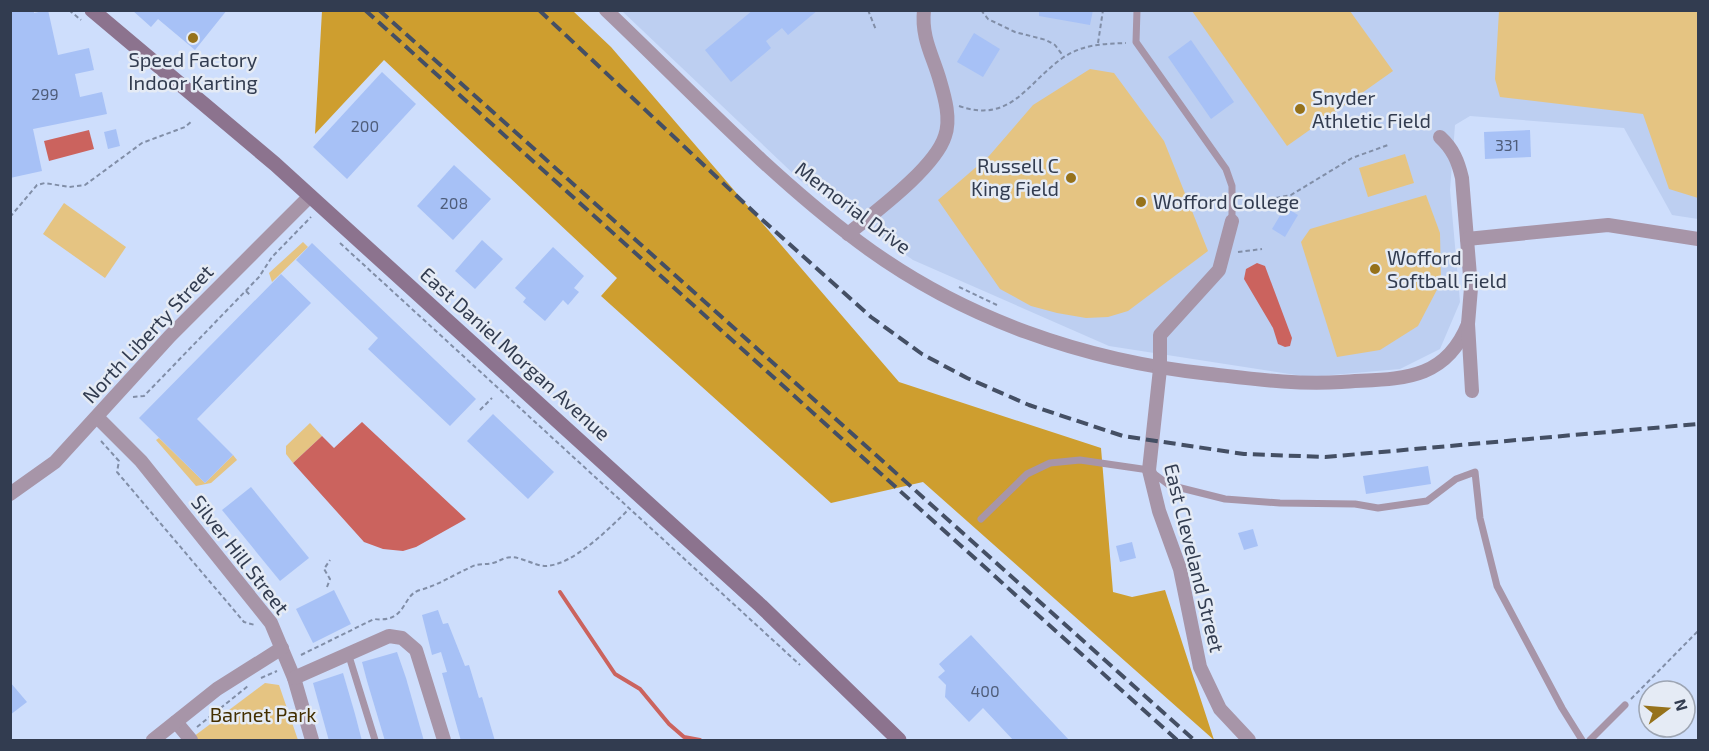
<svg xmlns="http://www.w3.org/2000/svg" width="1709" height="751" viewBox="0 0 1709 751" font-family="'Exo 2',sans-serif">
	<rect width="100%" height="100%" fill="#cedefc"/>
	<polygon fill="#bdcff1" points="622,11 1698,11 1698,219 1672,215 1624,128 1470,116 1455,125 1450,190 1460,302 1440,349 1400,369 1309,377 1109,346 913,260 801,181"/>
	<g fill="#e5c482">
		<polygon points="1192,11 1350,11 1393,71 1287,146"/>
		<polygon points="1499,11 1698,11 1698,198 1669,189 1643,114 1500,97 1495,79"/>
		<polygon points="1090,69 1114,73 1164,141 1208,251 1128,311 1108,317 1086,318 1057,313 1031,306 1000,289 938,200 989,156 1033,105"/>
		<polygon points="1405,154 1414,183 1368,197 1359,168"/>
		<polygon points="1426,195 1440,233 1441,282 1418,326 1380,350 1337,357 1301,242 1310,229"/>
		<polygon points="64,203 126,247 105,278 43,234"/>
		<polygon points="303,242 308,247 272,282 269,273"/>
		<polygon points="310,423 322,436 293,463 286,454 286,446"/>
		<polygon points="159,438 205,483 233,455 237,460 211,483 196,486 156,440"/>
		<polygon points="265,683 279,685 298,740 189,740"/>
	</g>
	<polygon fill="#ce9e2f" points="322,11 573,11 611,47 899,382 1101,448 1113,592 1132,597 1165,590 1214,740 923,482 831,503 601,296 617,278 384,60 315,134"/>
	<g fill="#cb635e">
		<polygon points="89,130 94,149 49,161 44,141"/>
		<polygon points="1257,263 1265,266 1292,338 1290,346 1285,347 1278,344 1273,328 1244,279 1246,269"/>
		<polygon points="362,422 466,519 416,547 403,551 383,549 364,542 293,463 322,436 334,448"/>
	</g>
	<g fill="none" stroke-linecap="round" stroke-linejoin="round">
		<polyline stroke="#cb635e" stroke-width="4" points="560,592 615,674 640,689 669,724 684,737 700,740"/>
	</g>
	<g fill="#a7c1f6">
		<polygon points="10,10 34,10 34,13 48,10 58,55 89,48 94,70 75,74 80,97 102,92 107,114 33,129 42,171 10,178"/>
		<polygon points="132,10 227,10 195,50 158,19 151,27"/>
		<polygon points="753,10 818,10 788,35 782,28 766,41 771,48 731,82 705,50"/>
		<polygon points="1039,10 1093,10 1090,25 1039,16"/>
		<polygon points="974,33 1000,49 983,77 957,62"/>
		<polygon points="1191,40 1234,102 1211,119 1168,57"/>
		<polygon points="382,72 416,104 347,179 313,147"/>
		<polygon points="116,129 120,146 108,149 104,132"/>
		<polygon points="1530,130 1531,157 1485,159 1484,132"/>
		<polygon points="454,165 491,199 453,240 417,206"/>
		<polygon points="1285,207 1298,215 1285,237 1272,229"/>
		<polygon points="482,240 503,259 475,289 455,271"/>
		<polygon points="312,243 476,399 450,426 368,349 378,338 296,260"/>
		<polygon points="553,247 584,276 574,288 579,292 568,305 563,300 545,321 523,302 526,298 515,288"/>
		<polygon points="281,274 311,303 197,419 233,455 205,483 139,418"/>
		<polygon points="493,414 554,472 528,499 467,441"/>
		<polygon points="1428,466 1431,484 1366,494 1363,476"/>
		<polygon points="251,487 309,558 280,581 222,510"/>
		<polygon points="1253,529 1258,546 1244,550 1238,533"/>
		<polygon points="1132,542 1136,558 1120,562 1116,546"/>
		<polygon points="334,590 351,624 313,643 296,609"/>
		<polygon points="438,610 443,624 448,623 465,666 469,665 479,698 482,697 495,741 461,741 442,673 447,672 441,652 432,655 422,615"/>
		<polygon points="971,635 1070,741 1014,741 983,708 969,722 945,697 946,685 938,677 945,671 939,664"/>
		<polygon points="397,652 406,678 424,741 385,741 367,681 362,662"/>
		<polygon points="343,673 355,714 362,741 329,741 313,683"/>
		<polygon points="10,682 27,702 10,715"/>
	</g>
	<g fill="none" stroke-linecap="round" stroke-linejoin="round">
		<g stroke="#818ea7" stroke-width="2" stroke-dasharray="4.5 3" stroke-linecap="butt">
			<polyline points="69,10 81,20"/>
			<polyline points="868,10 876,30"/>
			<polyline points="981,10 988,19 1015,32 1046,40 1055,45 1064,57"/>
			<polyline points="1098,43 1103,10"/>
			<path d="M959,106C1012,124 1026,83 1064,57C1084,44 1103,44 1126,43"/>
			<polyline points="1261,201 1291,195 1352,158 1388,145"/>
			<polyline points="10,217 37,185 45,183 69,187 85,185 142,143 185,127 192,121"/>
			<polyline points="340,243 800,665"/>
			<polyline points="1238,252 1262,249"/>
			<polyline points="959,287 997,305"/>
			<polyline points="246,291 250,295"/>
			<polyline points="133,397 144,396 259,277 272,257 311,217"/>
			<polyline points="480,410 492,398"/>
			<polyline points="101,441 119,461 117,472 244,622 255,625"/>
			<polyline points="327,587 330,579 324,569 330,560"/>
			<path d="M301,655L374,619C408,623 401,595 420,590C439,585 453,575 471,567C478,563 485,565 493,563C498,562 501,559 506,558C518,554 533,566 546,566C573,565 610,528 628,510"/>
			<polyline points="261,678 277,671"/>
			<polyline points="1631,699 1698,631"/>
			<polyline points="197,727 248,686"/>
		</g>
		<g stroke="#a795a8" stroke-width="7">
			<polyline points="1137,10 1136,42 1226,169 1232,186 1232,221"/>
			<polyline points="981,519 1027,474 1050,463 1080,460 1149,470 1169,485 1225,499 1280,503 1355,504 1378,508 1427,501 1456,479 1475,472 1480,518 1497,586 1562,708 1582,740"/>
			<polyline points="348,653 375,740"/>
			<polyline points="1590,740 1625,705"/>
		</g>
		<g stroke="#a795a8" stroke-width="14">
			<path d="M606,10C689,89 768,174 859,242C962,319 1085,361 1210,374C1254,379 1297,385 1341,382C1396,378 1444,384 1468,324"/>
			<path d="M1440,137C1453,149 1458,161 1462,178L1471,288L1468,324L1472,391"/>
			<polyline points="1232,221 1219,270 1160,335 1160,369 1149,470 1159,511 1180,569 1200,667 1220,709 1249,740"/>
			<path d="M848,234C875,212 935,168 945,136C951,119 945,98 940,81C933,56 921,38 924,10"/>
			<polyline points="1467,239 1608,225 1698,239"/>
			<polyline points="97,417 141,461 271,623 294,678 312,740"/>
			<polyline points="10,494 55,462 170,336 310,196"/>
			<polyline points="294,678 389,636 402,638 416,650 444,740"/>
			<polyline points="176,722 191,740"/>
			<polyline points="153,740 217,689 282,648"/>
		</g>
		<polyline stroke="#8c738e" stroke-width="15" points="92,10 275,164 761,606 899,740"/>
		<g stroke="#444f64" stroke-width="4" stroke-dasharray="12 6" stroke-linecap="butt">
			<polyline points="365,10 1177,740"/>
			<polyline points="379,10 1194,740"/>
			<polyline points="539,10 758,216 871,317 922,354 967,378 1029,405 1123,436 1244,454 1325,457 1698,424"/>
		</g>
	</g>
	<g fill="#96721b" stroke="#e5ebf5" stroke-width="2">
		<circle cx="193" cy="38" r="6"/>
		<circle cx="1300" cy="109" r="6"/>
		<circle cx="1071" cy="178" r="6"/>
		<circle cx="1141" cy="202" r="6"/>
		<circle cx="1375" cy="269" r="6"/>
	</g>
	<g text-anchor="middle" stroke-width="5" stroke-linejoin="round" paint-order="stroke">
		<g font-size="16" fill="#4f5d7a">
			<text x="45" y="100">299</text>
			<text x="365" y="132">200</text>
			<text x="1507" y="151">331</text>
			<text x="454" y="209">208</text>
			<text x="985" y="697">400</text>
		</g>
		<g font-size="20" fill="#323c50" stroke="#e5ebf5" text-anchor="start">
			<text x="193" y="67" text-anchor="middle">Speed Factory<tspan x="193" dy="23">Indoor Karting</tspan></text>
			<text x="1312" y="105">Snyder<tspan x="1312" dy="23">Athletic Field</tspan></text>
			<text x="1059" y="173" text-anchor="end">Russell C<tspan x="1059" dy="23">King Field</tspan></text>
			<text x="1153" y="209">Wofford College</text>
			<text x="1387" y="265">Wofford<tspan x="1387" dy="23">Softball Field</tspan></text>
		</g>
		<g font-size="20" fill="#323c50" stroke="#e5ebf5">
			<text transform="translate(853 208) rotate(37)" y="7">Memorial Drive</text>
			<text transform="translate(148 334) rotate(-47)" y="7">North Liberty Street</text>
			<text transform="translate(515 354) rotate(42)" y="7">East Daniel Morgan Avenue</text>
			<text transform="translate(240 555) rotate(52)" y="7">Silver Hill Street</text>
			<text transform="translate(1194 558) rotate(76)" y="7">East Cleveland Street</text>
		</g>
		<g font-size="20" fill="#432f00" stroke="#e5ebf5">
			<text x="263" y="722">Barnet Park</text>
		</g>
	</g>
	<rect width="1709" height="751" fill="none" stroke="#323c50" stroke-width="24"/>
	<g transform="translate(1667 709) rotate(74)"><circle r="28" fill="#e5ebf5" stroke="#9da5b3" stroke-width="1.5"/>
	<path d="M0-4.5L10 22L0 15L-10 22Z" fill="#96721b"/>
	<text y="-9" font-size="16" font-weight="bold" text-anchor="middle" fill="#323c50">N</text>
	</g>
</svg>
